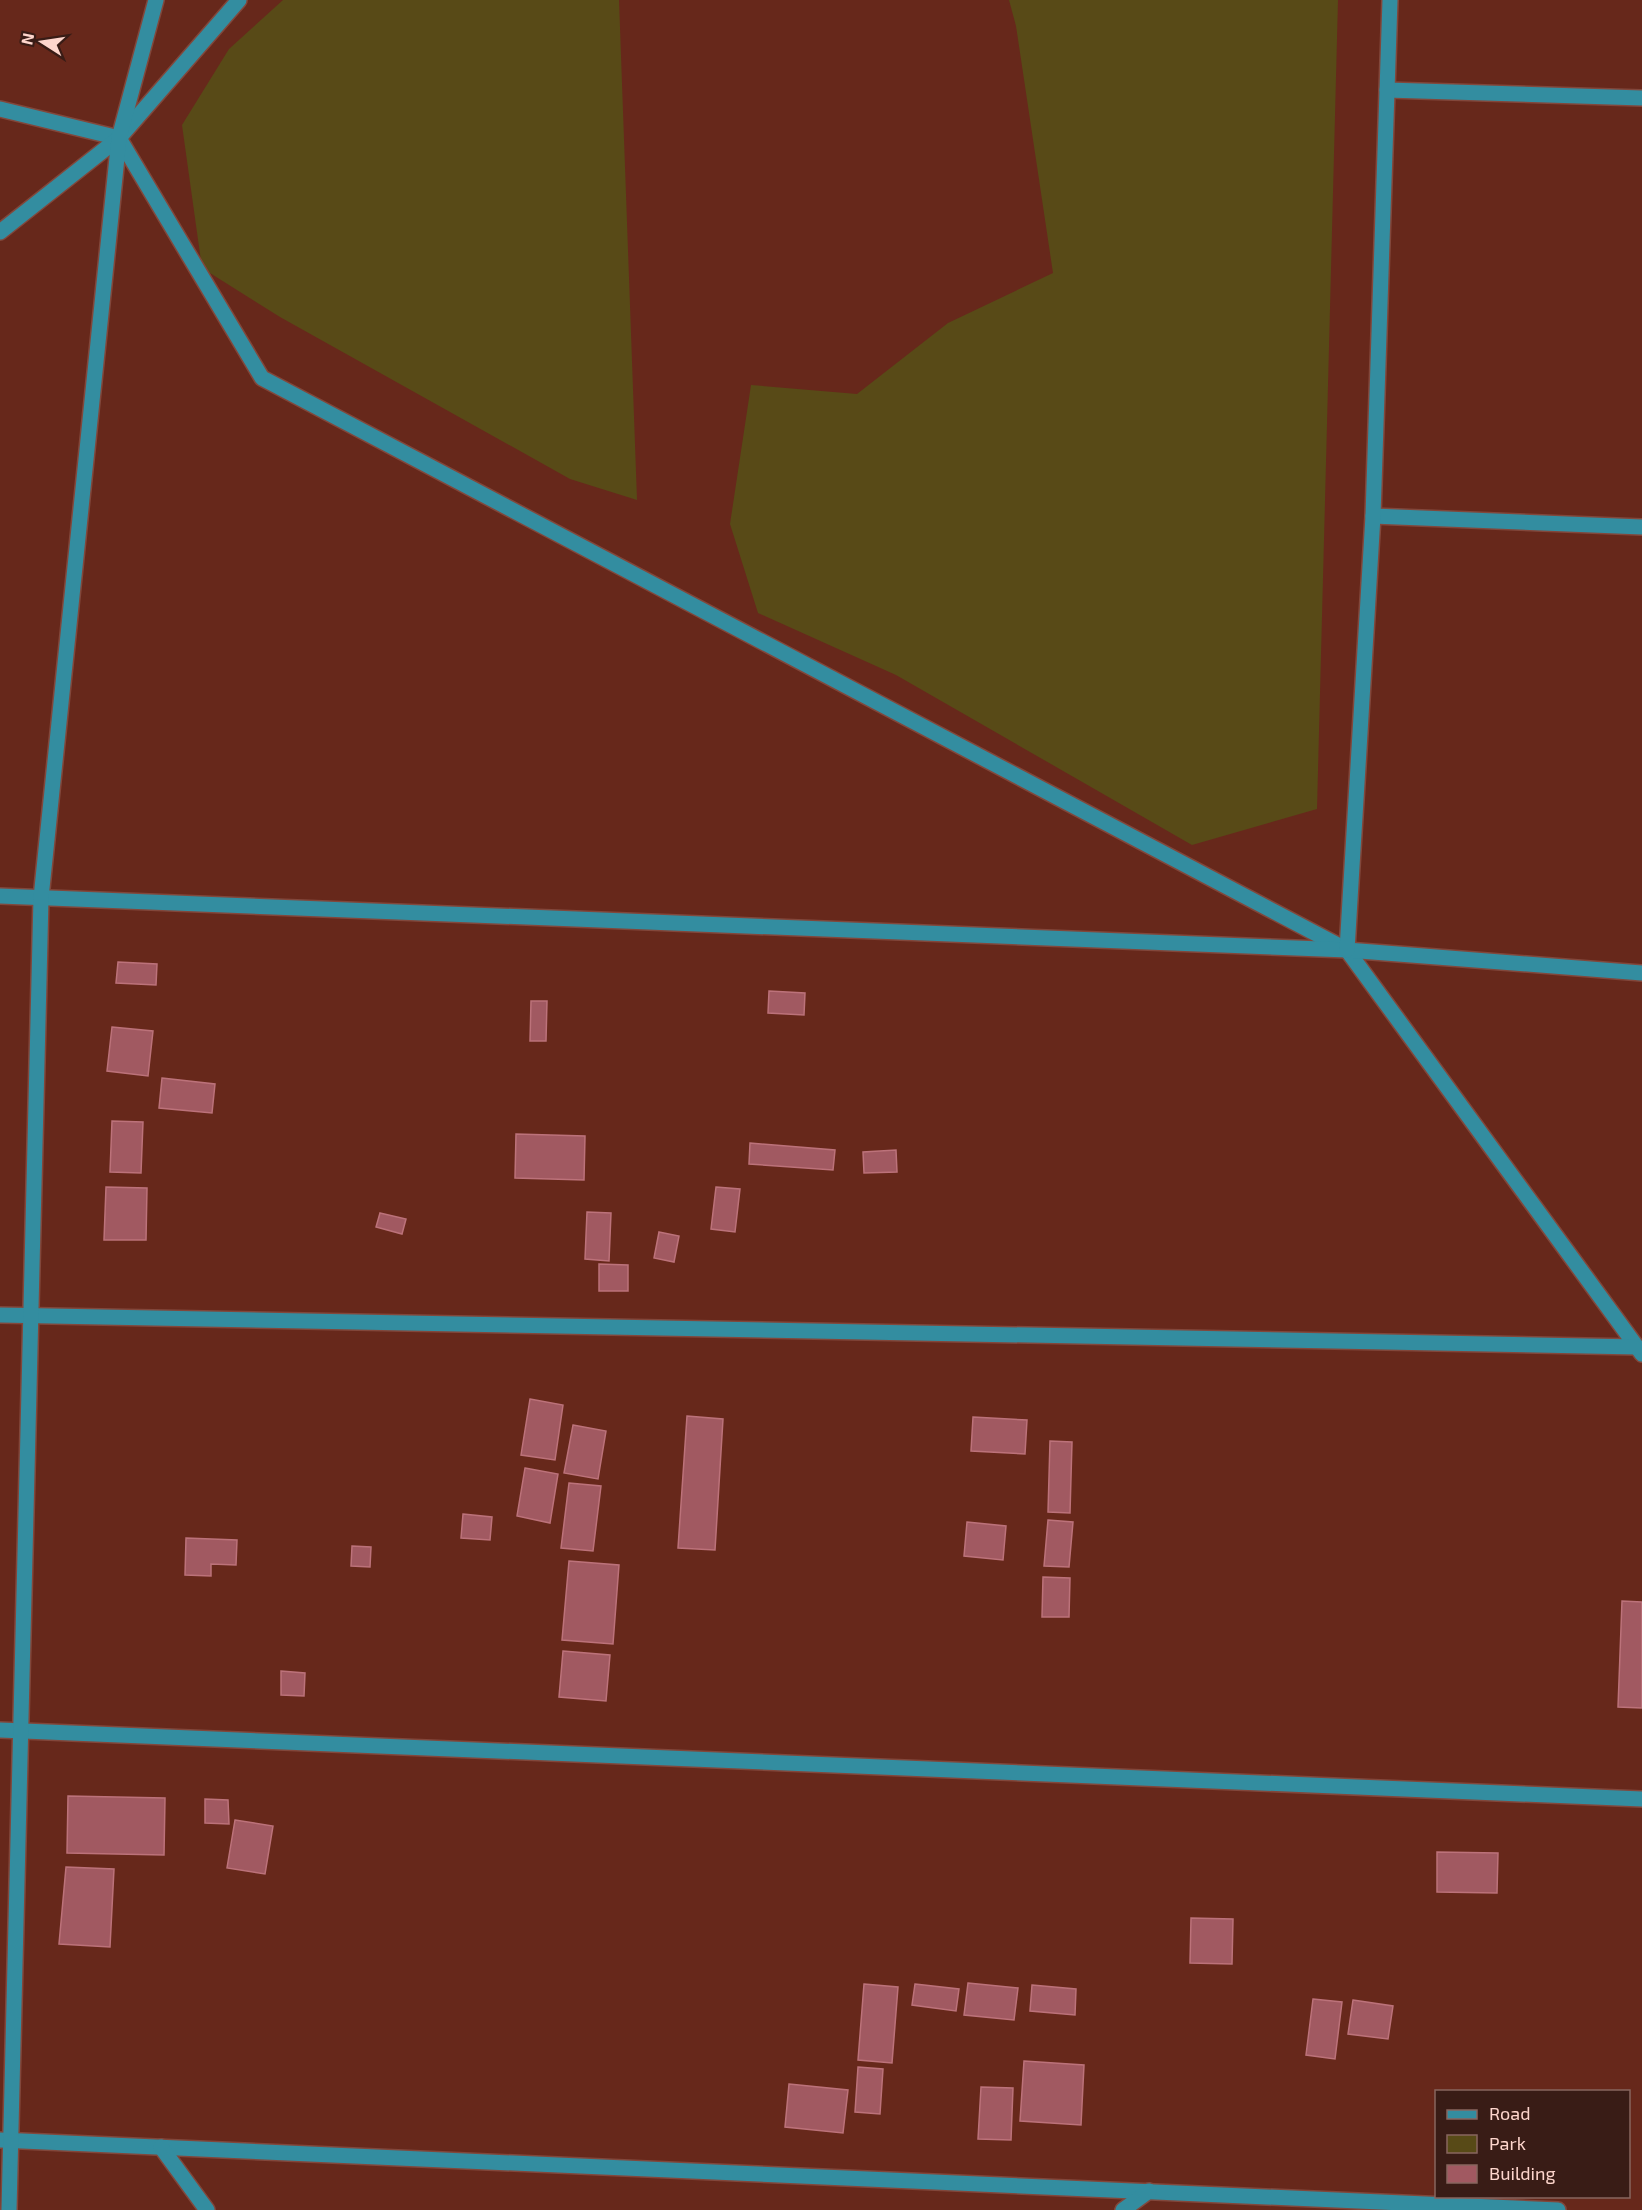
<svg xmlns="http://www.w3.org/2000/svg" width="1642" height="2210" viewBox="0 0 1642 2210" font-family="'Exo 2',sans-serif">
	<rect width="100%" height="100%" fill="#67281b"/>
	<g fill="#584a17">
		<polygon points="283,0 619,0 637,500 570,479 280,317 202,268 182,125 229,49"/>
		<polygon points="1009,0 1338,0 1317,809 1192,845 896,675 758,613 730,524 751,385 857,394 948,323 1053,273 1016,26"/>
	</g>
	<g fill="#a15961" stroke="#bc727a" stroke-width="1.5">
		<polygon points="118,962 157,964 156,985 116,983"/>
		<polygon points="769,991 805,993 804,1015 768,1013"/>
		<polygon points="531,1001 547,1001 546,1041 530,1041"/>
		<polygon points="112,1027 153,1031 148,1076 107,1071"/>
		<polygon points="162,1078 215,1084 212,1113 159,1108"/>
		<polygon points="112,1121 143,1122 141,1173 110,1172"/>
		<polygon points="516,1134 585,1136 584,1180 515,1178"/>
		<polygon points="750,1143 835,1150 833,1170 749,1164"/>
		<polygon points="896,1150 897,1172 864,1173 863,1152"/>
		<polygon points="106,1187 147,1188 146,1240 104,1240"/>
		<polygon points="716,1187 740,1189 735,1232 711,1229"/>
		<polygon points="587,1212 611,1213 609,1261 585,1259"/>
		<polygon points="380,1213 406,1219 402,1234 376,1227"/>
		<polygon points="659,1232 679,1236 674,1262 654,1258"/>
		<polygon points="599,1264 628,1265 628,1291 599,1291"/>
		<polygon points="530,1399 563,1405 555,1460 521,1455"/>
		<polygon points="687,1416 723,1419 715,1550 678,1548"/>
		<polygon points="973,1417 1027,1420 1025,1454 971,1451"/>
		<polygon points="573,1425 606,1431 598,1479 564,1473"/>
		<polygon points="1050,1441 1072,1442 1070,1513 1048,1512"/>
		<polygon points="525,1468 558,1474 550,1523 517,1516"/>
		<polygon points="569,1483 601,1486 593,1551 561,1548"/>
		<polygon points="463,1514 492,1517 490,1540 461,1538"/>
		<polygon points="1048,1520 1073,1522 1069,1567 1044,1566"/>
		<polygon points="967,1522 1006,1526 1003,1560 964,1556"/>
		<polygon points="186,1538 237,1540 236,1565 211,1564 211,1576 185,1575"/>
		<polygon points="352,1546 371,1547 370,1567 351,1566"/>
		<polygon points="569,1561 619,1565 613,1644 562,1640"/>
		<polygon points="1043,1577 1070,1578 1069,1617 1042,1617"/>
		<polygon points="1622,1601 1642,1602 1642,1708 1618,1707"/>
		<polygon points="563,1651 610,1655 606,1701 559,1697"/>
		<polygon points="281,1671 305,1673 304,1696 281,1695"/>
		<polygon points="68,1796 165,1798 164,1855 67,1853"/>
		<polygon points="205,1799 228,1800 229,1824 205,1823"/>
		<polygon points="235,1820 273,1826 265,1874 227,1868"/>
		<polygon points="1437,1852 1498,1853 1497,1893 1437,1892"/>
		<polygon points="66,1867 114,1869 110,1947 59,1944"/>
		<polygon points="1191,1918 1233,1919 1232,1964 1190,1963"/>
		<polygon points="968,1983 1018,1988 1014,2020 964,2015"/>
		<polygon points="864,1984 898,1987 892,2063 858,2060"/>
		<polygon points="915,1984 959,1989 956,2011 912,2005"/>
		<polygon points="1032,1985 1076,1989 1075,2015 1030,2011"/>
		<polygon points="1313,1999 1342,2002 1335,2059 1306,2055"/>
		<polygon points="1353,2000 1393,2006 1388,2039 1348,2034"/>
		<polygon points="1024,2061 1084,2065 1081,2125 1020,2121"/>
		<polygon points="858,2067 883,2069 880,2114 855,2112"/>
		<polygon points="789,2084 848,2090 843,2133 785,2127"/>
		<polygon points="981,2087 1013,2088 1011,2140 978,2139"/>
	</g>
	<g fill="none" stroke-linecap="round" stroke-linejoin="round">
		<g stroke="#82473b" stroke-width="18">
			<g id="minor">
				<polyline points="1387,90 1642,98"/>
				<polyline points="0,109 119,138 262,378 1347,950 1642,1354"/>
				<polyline points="0,232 119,138 239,0"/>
				<polyline points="1373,516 1642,527"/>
				<polyline points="0,896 1347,950 1642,973"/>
				<polyline points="1347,950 1373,516 1390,0"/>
				<polyline points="0,1315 1637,1347"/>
				<polyline points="0,1730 1642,1799"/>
				<polyline points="0,2140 1558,2210"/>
				<polyline points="161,2147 207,2210"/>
				<polyline points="9,2210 41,898 119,138 156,0"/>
				<polyline points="1123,2210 1149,2191"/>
			</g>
		</g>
		<use href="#minor" stroke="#338da0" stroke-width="15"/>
	</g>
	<rect x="1435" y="2090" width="195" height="108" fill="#391c16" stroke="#88665f" stroke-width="1.5"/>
	<rect x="1447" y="2110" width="30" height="9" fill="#338da0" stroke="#88665f" stroke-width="1.5"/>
	<text x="1489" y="2120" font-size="18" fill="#fed6cd">Road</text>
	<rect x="1447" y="2135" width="30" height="18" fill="#584a17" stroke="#88665f" stroke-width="1.5"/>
	<text x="1489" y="2150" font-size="18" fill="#fed6cd">Park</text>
	<rect x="1447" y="2165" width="30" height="18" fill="#a15961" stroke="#88665f" stroke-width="1.5"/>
	<text x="1489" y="2180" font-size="18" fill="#fed6cd">Building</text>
	<g transform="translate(42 42) rotate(282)" stroke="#391c16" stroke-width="4.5" paint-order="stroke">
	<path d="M0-4.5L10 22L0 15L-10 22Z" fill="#fed6cd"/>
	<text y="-9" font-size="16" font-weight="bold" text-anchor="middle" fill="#fed6cd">N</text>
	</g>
</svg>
